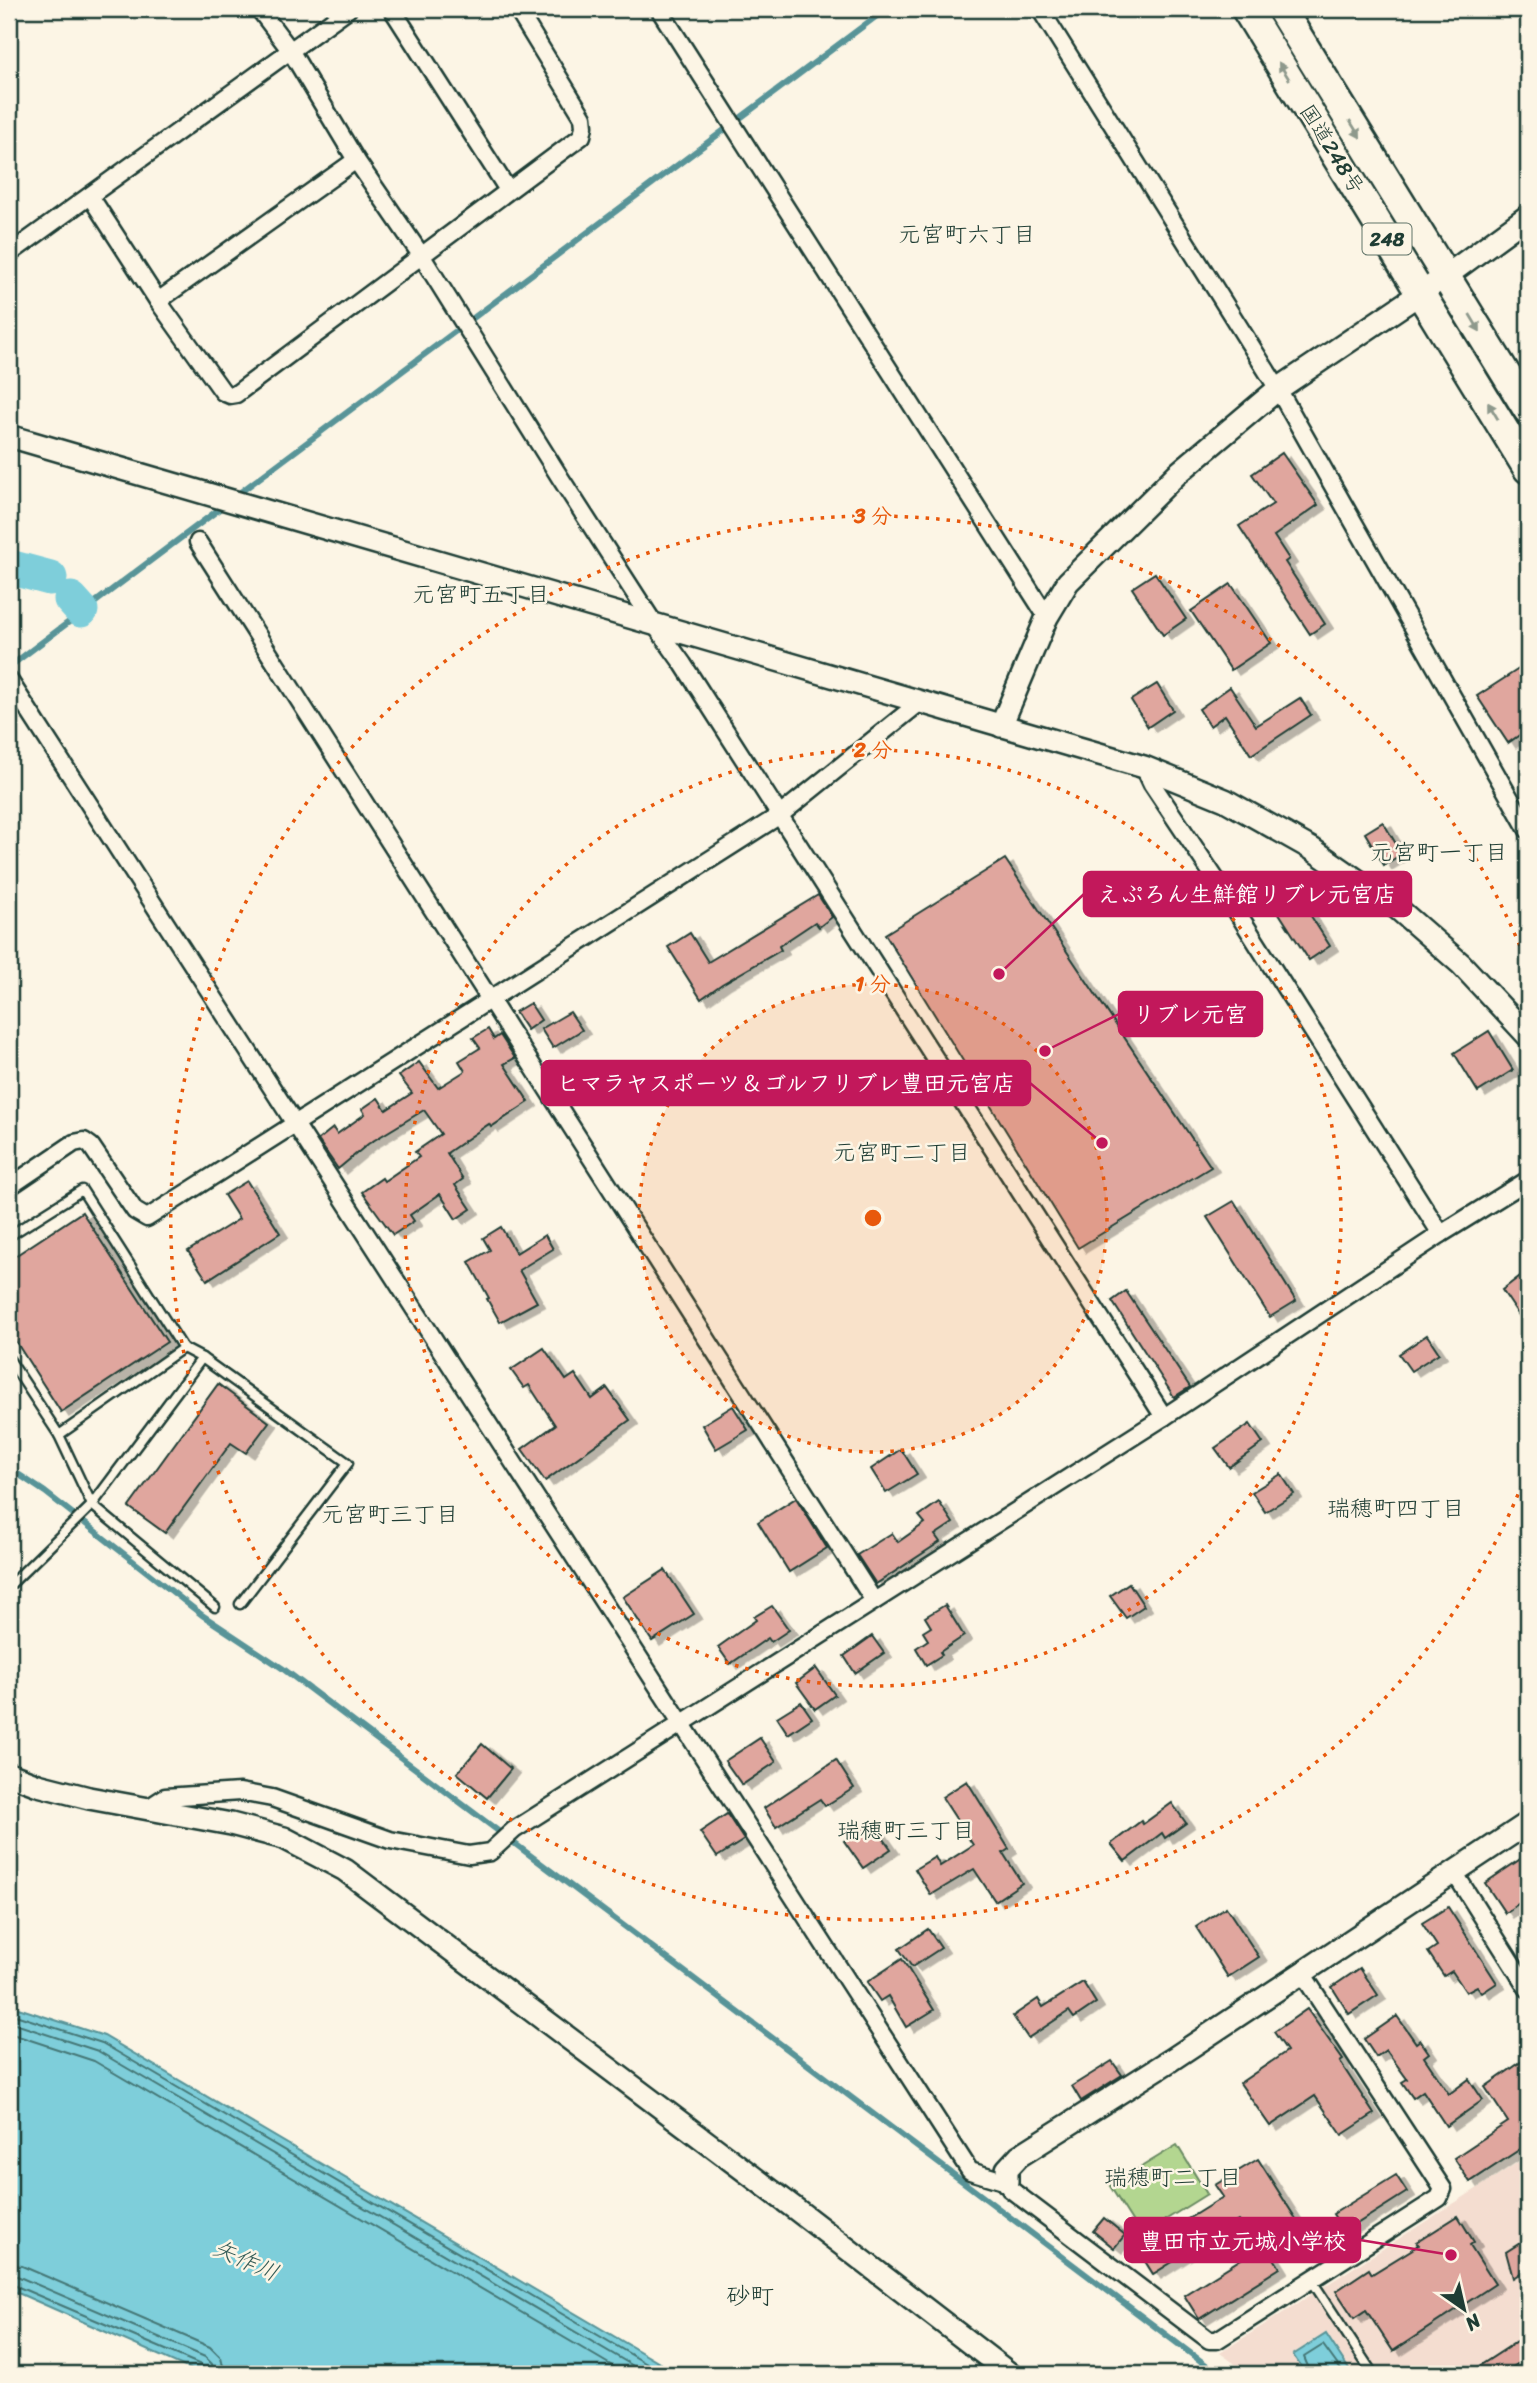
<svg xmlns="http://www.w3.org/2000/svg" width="1537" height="2383" viewBox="0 0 1537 2383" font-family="Sriracha,'Klee One',sans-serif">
	<defs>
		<filter id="shadow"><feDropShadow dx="8" dy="4.5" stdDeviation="0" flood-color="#0004"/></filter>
	</defs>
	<rect width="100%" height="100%" fill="#fcf5e5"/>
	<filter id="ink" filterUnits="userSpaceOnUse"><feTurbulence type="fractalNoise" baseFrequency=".0143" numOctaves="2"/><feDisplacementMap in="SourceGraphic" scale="14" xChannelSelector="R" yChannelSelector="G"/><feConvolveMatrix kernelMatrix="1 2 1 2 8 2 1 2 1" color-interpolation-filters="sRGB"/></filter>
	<g filter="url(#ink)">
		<polygon fill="#f4ddd0" points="1528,2156 1528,2374 1249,2374 1220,2353"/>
		<polygon fill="#b3d690" stroke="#698a62" stroke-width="2" points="1177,2145 1207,2194 1141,2235 1110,2186"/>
		<g fill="#7eceda" stroke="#589498" stroke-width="2">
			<polygon points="9,2005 104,2036 678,2374 201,2374 9,2289"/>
			<polygon points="1326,2334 1352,2374 1306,2374 1293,2355"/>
		</g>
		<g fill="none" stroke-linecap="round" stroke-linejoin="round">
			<g stroke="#457776" stroke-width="2">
				<polyline points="9,2013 102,2043 664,2374"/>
				<polyline points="9,2022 98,2051 647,2374"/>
				<polyline points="9,2033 94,2061 626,2374"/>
				<polyline points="9,2264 22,2266 210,2347 221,2358 225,2374"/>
				<polyline points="9,2275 17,2276 205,2357 212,2364 215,2374"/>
				<polyline points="9,2283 201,2365 205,2369 206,2374"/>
				<polyline points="1311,2374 1304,2357 1323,2345 1344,2374"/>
			</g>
			<g stroke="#589498" stroke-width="6">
				<polyline points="234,497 886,9"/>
				<polyline points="9,667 226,504"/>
				<polyline points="9,1468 45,1492 202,1615 282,1668 1218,2374"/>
			</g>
			<g stroke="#7eceda" stroke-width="35">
				<polyline points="9,567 50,578"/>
				<polyline points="71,599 81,610"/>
			</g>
		</g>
		<g fill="#e0a69e" stroke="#1f3d34" stroke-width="2" filter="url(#shadow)">
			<polygon points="1282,453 1318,505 1274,536 1289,559 1285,562 1325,624 1310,634 1239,526 1273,504 1252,474"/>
			<polygon points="1155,573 1186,619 1163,635 1132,588"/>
			<polygon points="1231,584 1271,643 1231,670 1191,611"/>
			<polygon points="1528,663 1528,729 1508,743 1477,696"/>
			<polygon points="1157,684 1173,710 1148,727 1131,700"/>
			<polygon points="1230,687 1256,726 1300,698 1311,715 1251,755 1225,715 1210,726 1199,709"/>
			<polygon points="1383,822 1402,854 1384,865 1365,833"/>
			<polygon points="1005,859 1211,1167 1078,1248 885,934"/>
			<polygon points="1290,883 1330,946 1309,960 1268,896"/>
			<polygon points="818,895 832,917 819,927 815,922 779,946 781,950 722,984 701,999 668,947 690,933 708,962"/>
			<polygon points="530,1003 541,1020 527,1030 515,1012"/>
			<polygon points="570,1012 582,1030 553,1048 541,1029"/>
			<polygon points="488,1029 494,1039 500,1035 515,1058 504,1064 529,1102 491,1127 489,1124 447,1153 463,1179 455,1185 471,1209 456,1219 440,1194 410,1215 414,1221 393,1235 362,1192 382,1178 384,1181 419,1157 415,1152 441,1134 424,1110 368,1144 338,1169 318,1140 333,1128 337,1134 365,1114 362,1109 378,1098 386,1110 412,1093 399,1076 419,1062 438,1088 465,1071 459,1061 480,1048 473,1038"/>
			<polygon points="1489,1031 1513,1070 1478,1092 1454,1053"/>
			<polygon points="247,1181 280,1233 207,1280 188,1251 239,1219 224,1195"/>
			<polygon points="1234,1201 1296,1301 1270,1317 1207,1217"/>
			<polygon points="82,1212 167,1342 61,1412 9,1331 9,1260"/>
			<polygon points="501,1227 516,1253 545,1235 553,1249 519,1270 537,1302 500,1322 487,1299 489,1298 469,1262 490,1250 483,1238"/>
			<polygon points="1528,1270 1528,1329 1502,1290"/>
			<polygon points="1126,1291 1190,1387 1174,1397 1112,1301"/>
			<polygon points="1427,1335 1439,1353 1411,1371 1399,1354"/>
			<polygon points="544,1348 566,1380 575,1374 592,1399 607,1388 630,1420 545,1481 522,1449 555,1425 529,1385 524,1388 511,1370"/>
			<polygon points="218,1384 269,1422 246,1453 231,1443 165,1533 129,1507"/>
			<polygon points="733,1406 748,1430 716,1449 702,1425"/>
			<polygon points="1250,1424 1263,1443 1229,1467 1215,1448"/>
			<polygon points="901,1449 917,1474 886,1493 871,1469"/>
			<polygon points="1281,1474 1294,1494 1265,1512 1252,1492"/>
			<polygon points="796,1498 827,1548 789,1572 758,1522"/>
			<polygon points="939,1502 953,1523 935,1535 940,1542 876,1584 857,1555 892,1533 898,1542 925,1523 919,1516"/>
			<polygon points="665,1570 694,1614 652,1641 623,1597"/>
			<polygon points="1129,1583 1144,1606 1126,1618 1110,1596"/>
			<polygon points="945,1605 964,1636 940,1652 942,1655 926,1665 916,1648 928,1640 923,1632 931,1627 925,1617"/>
			<polygon points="772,1606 789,1630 771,1642 768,1638 730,1664 718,1647 756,1620 754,1617"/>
			<polygon points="872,1636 884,1653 855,1673 844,1656"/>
			<polygon points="816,1668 835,1695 815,1709 796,1683"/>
			<polygon points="801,1702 812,1718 788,1734 777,1717"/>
			<polygon points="760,1738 776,1762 742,1785 725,1761"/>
			<polygon points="482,1744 511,1769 487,1798 457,1773"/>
			<polygon points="836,1760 854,1788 825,1806 820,1799 776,1827 764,1808"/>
			<polygon points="967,1781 1009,1849 1003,1853 1022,1883 995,1901 974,1869 931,1895 915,1869 935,1857 940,1866 973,1845 942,1797"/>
			<polygon points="1172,1803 1186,1823 1165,1838 1162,1833 1125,1861 1111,1844 1141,1821 1143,1824"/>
			<polygon points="727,1814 744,1840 717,1857 700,1832"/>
			<polygon points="872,1822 891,1849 863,1868 844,1841"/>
			<polygon points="1528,1854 1528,1897 1505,1913 1485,1883"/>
			<polygon points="1226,1907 1259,1957 1228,1977 1196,1927"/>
			<polygon points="1448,1907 1497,1983 1482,1993 1477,1986 1466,1992 1452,1971 1444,1976 1428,1952 1437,1946 1422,1923"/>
			<polygon points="928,1929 941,1948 912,1967 899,1949"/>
			<polygon points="902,1959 934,2010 906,2027 888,1996 880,2001 867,1982"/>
			<polygon points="1360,1968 1378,1995 1349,2014 1332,1987"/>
			<polygon points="1083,1982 1096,2003 1074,2018 1069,2011 1028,2038 1013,2016 1038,1999 1043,2007"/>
			<polygon points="1307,2009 1343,2060 1340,2062 1374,2114 1342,2135 1315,2096 1270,2126 1240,2083 1287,2051 1274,2032"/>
			<polygon points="1397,2016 1416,2043 1420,2040 1429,2053 1424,2057 1449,2094 1469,2079 1483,2100 1446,2126 1423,2091 1413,2098 1402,2082 1407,2079 1386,2050 1376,2057 1364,2039"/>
			<polygon points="1528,2057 1528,2144 1470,2182 1454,2158 1508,2122 1485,2087"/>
			<polygon points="1112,2061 1122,2075 1081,2101 1072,2086"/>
			<polygon points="1258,2159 1296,2219 1255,2245 1238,2221 1153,2274 1138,2250 1223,2197 1215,2185"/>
			<polygon points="1396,2175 1407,2192 1344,2232 1333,2214"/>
			<polygon points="1458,2216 1474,2242 1470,2245 1495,2284 1393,2351 1366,2310 1354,2318 1336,2291 1369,2269 1372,2274 1419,2245 1417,2242"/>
			<polygon points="1104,2218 1125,2235 1114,2248 1093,2231"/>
			<polygon points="1528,2238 1528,2268 1513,2278 1506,2252"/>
			<polygon points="1265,2244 1280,2268 1199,2319 1184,2295"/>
			<polygon points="1521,2339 1528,2350 1528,2357 1502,2374 1467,2374"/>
		</g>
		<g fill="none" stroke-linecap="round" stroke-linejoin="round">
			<g stroke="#1f3d34" stroke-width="13">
				<g id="lane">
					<polyline points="9,1236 82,1190 183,1348 202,1358 348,1463 240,1604"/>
					<polyline points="9,1359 59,1435 183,1348"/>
					<polyline points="59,1435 92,1505 202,1358"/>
					<polyline points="9,1586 92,1505 215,1607"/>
					<polyline points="1312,2281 1373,2374"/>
				</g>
			</g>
			<g stroke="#1f3d34" stroke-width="21">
				<g id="street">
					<polyline points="259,9 290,50 356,160 421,255 561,479 655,625 683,664 1164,1417"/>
					<polyline points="392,9 508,190"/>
					<polyline points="659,9 1047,617"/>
					<polyline points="1040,9 1278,389 1528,830"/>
					<polyline points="90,196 158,301 223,392 230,395 236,394 582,136 584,126 583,117 517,9"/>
					<polyline points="9,254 348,9"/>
					<polyline points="158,301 356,160"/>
					<polyline points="198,542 874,1601"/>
					<polyline points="9,680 970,2171 1007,2182 1010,2189 1209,2340 1217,2340 1439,2198 1443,2189 1302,1973"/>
					<polyline points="1144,767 1152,784 1225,893 1441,1234"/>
					<polyline points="9,1187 74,1143 84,1141 91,1146 135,1211 147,1218 780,815 919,703"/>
					<polyline points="148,1808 165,1797 240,1792 272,1798 390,1840 469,1855 490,1852 514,1830 1164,1417 1441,1234 1528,1180"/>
					<polyline points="1454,1872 1528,1989"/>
				</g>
			</g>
			<g stroke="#1f3d34" stroke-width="26">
				<g id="secondary">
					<polyline points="9,436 1144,767 1225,800 1312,849 1397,908 1461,964 1528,1036"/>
					<polyline points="1001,726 1047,617 1068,582 1177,474 1278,389 1446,276 1528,216"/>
					<polyline points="9,1774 38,1785 89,1798 231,1824 284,1838 345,1870 797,2210 1010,2374"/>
					<polyline points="1007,2182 1007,2169 1019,2156 1171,2060 1528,1823"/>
				</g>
			</g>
			<g stroke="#1f3d34" stroke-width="33">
				<g id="highway">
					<polyline points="1246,9 1528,469"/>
					<polyline points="1281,9 1528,410"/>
				</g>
			</g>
			<use href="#lane" stroke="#fcf5e5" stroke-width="8"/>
			<use href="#street" stroke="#fcf5e5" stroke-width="16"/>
			<use href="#secondary" stroke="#fcf5e5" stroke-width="21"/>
			<use href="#highway" stroke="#fcf5e5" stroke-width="28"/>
		</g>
		<defs><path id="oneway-solid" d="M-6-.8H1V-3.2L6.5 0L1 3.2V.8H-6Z" transform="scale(1.75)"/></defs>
		<g fill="#8e998c">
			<use href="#oneway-solid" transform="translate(1284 71) rotate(-122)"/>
			<use href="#oneway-solid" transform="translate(1355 129) rotate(58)"/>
			<use href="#oneway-solid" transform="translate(1475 323) rotate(59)"/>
			<use href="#oneway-solid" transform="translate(1493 411) rotate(-121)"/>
		</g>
	</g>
	<circle cx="873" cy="1218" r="234" fill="#e8590c" fill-opacity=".12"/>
	<g fill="none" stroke="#e8590c" stroke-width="3.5" stroke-dasharray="3.5 7">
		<circle cx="873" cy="1218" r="234"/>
		<circle cx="873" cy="1218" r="468"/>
		<path d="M1526 1475A702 702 0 1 1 1526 961"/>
	</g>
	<g text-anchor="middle" stroke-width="5" stroke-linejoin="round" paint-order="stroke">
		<rect fill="#fcf5e5" stroke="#617469" stroke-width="2" x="1362.5" y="223.5" width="49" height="31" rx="5"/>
		<g font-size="19" font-weight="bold" fill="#1f3d34">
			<text x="1387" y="246">248</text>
		</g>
		<g font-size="21" fill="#1f3d34" stroke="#fcf5e5">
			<text transform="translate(1332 149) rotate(58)" y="7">国道248号</text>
		</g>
		<g font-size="23" fill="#1f3d34" stroke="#fcf5e5">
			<text x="967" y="242">元宮町六丁目</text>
			<text x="481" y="602">元宮町五丁目</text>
			<text x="1439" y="860">元宮町一丁目</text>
			<text x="902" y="1160">元宮町二丁目</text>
			<text x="1396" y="1516">瑞穂町四丁目</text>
			<text x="390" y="1522">元宮町三丁目</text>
			<text x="906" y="1838">瑞穂町三丁目</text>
			<text x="1173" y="2185">瑞穂町二丁目</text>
		</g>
		<g font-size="23" font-style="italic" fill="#325a55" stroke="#fcf5e5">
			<text transform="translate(246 2260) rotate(24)" y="8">矢作川</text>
		</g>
		<g font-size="24" fill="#1f3d34" stroke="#fcf5e5">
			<text x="750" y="2304">砂町</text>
		</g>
	</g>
	<circle cx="873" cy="1218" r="10" fill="#e8590c" stroke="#fcf5e5" stroke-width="3.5"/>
	<g font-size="21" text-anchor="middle" font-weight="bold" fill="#e8590c" stroke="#fcf5e5" stroke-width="5" stroke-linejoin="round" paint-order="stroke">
		<text x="873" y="523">3 分</text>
		<text x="873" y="757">2 分</text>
		<text x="873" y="991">1 分</text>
	</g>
	<path fill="none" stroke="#c2185b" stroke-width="2.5" d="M999 974L1084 894M1045 1051L1119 1014M1102 1143L1030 1083M1451 2255L1360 2240"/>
	<g fill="#c2185b" stroke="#fcf5e5" stroke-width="2.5">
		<circle cx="999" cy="974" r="7"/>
		<circle cx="1045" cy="1051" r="7"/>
		<circle cx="1102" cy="1143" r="7"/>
		<circle cx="1451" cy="2255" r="7"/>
	</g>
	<g fill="#c2185b" stroke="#c2185b" stroke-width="2.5">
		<rect x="1084" y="872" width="327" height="44" rx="7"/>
		<rect x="1119" y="992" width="143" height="44" rx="7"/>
		<rect x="542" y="1061" width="488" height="44" rx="7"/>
		<rect x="1125" y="2218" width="235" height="44" rx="7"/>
	</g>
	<g font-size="23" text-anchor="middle" font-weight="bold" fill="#fff">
		<text x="1247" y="902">えぷろん生鮮館リブレ元宮店</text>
		<text x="1190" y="1022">リブレ元宮</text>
		<text x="786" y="1091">ヒマラヤスポーツ＆ゴルフリブレ豊田元宮店</text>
		<text x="1243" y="2249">豊田市立元城小学校</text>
	</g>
	<rect width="1537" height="2383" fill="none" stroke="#fcf5e5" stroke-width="35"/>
	<rect x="18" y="18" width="1502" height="2348" fill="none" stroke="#1f3d34" stroke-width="2.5" filter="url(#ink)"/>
	<g transform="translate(1464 2309) rotate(146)" stroke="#fcf5e5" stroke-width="5" paint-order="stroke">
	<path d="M0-5L12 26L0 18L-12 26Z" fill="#1f3d34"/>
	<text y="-10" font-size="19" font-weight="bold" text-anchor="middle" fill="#1f3d34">N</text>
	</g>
</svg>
